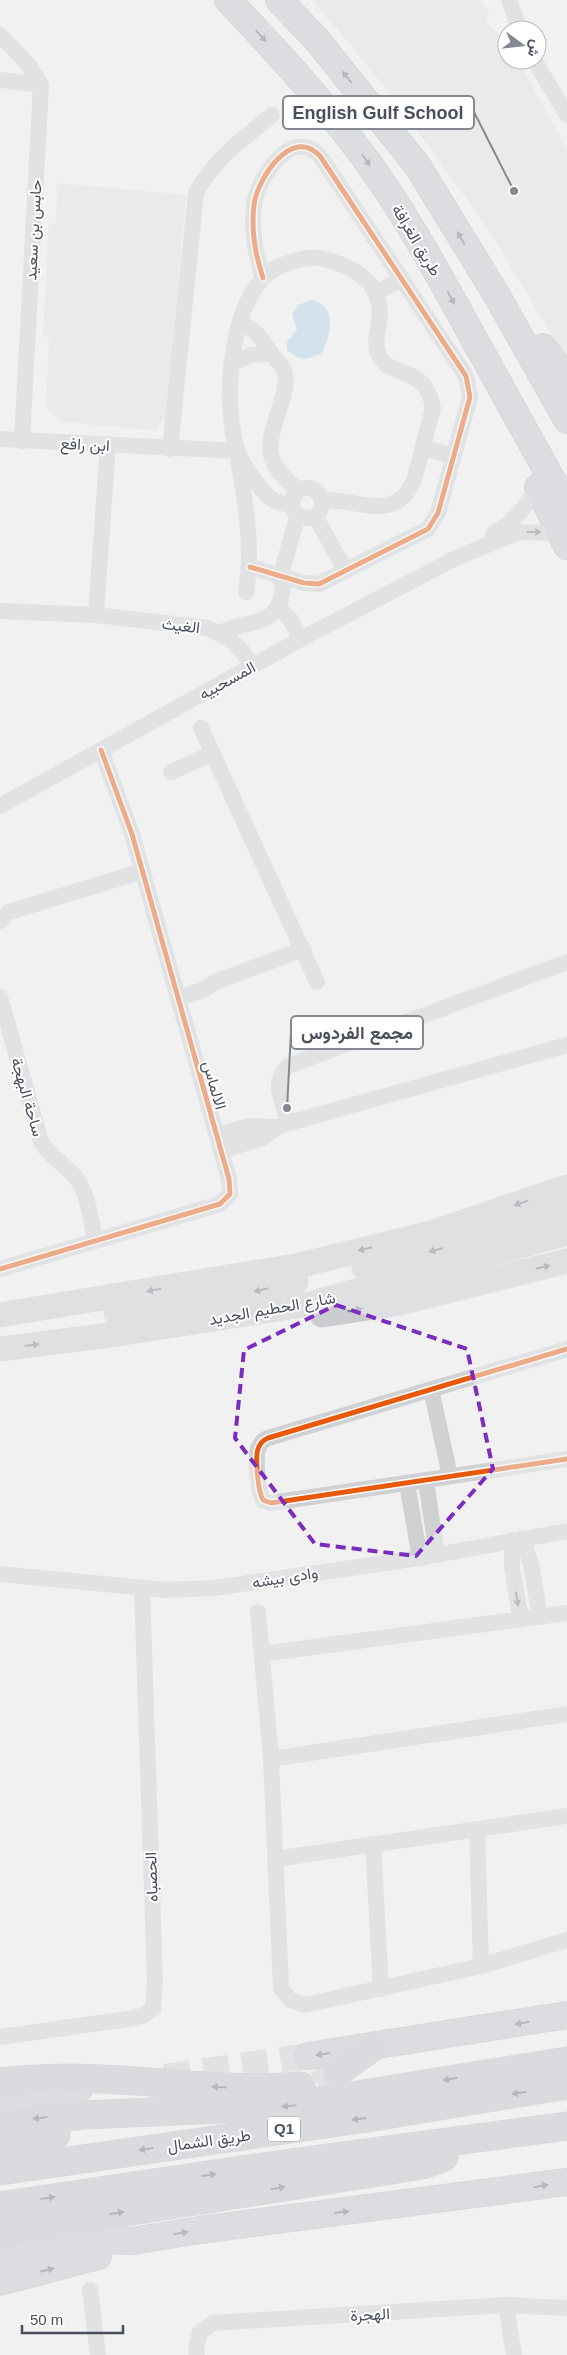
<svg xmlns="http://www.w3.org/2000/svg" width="567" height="2355" viewBox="0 0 567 2355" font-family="Helvetica,Vazirmatn,sans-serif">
	<rect width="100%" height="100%" fill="#f1f1f1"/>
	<g fill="#e3e2e2">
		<polygon points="313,0 480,0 489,12 485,21 507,44 507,60 518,60 567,149 567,355 563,354 491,233 392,96"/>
		<polygon points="57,183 186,195 166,416 156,430 61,422 46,407 49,337 43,336 49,223 56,224"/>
	</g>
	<path fill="#aed2e9" d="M312,300C338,306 331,335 322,353C305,360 302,362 287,350V342L297,330L292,314L298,305Z"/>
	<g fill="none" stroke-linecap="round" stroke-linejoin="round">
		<polyline stroke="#cfd1d3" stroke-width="26" stroke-dasharray="26 13" stroke-linecap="butt" points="165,2077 308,2056"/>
		<polyline stroke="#cfd1d3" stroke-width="28" stroke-dasharray="28 14" stroke-linecap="butt" points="278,2098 314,2087 338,2072"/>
		<g stroke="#b6b9c0" stroke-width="28">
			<g id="trunk">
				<path d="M228,0C275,50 323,101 364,157C404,211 436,270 468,328C501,388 534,448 567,507"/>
				<polyline points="279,0 317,40 417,165 496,294 567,420"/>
				<polyline points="543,347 567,380"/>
				<polyline points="538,487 567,546"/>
				<polyline points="308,2056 567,2015"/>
				<polyline points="0,2100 79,2089"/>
				<polyline points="0,2261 89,2242 103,2240 133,2241 200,2230 567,2182"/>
				<polyline points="0,2282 98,2256"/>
			</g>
		</g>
		<g stroke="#b6b9c0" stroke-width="29">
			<g id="motorway">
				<polyline points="338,2072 373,2047"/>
				<path d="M0,2082C101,2069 200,2094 301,2086"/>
				<polyline points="0,2124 84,2115 289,2106 567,2061"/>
				<polyline points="0,2143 56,2135"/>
				<polyline points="0,2171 367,2118 567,2085"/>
				<polyline points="0,2206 283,2164 567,2126"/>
				<polyline points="0,2232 410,2167 426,2164 444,2157"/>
			</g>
		</g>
		<g stroke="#cfd1d3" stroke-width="16">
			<polyline points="509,0 520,30"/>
			<polyline points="0,35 28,64 41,85 22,441"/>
			<polyline points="534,60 567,115"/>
			<polyline points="0,80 41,85"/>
			<polyline points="375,293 402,279"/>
			<path d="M241,323C256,330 262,338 270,352C275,360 282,363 285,373C287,384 284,393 281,403C268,446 260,459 298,490"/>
			<polyline points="232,363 251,355 271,353"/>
			<path d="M0,439L237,451C244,498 254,544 246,592"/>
			<polyline points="423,448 454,456"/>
			<path d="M170,449L196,193C213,160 243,139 272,115"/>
			<circle cx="307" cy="503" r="15"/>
			<path d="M292,504C274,505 266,496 256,482C250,473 240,460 237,450C223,403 229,317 262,279C269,271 281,265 291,262C303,258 316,256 328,260C347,266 367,274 376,294C387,318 371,336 378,353C389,381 425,362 433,408L415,477C397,525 360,499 323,500"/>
			<polyline points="315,516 346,571"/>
			<path d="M493,534C515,520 527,508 537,484"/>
			<path d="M250,567L304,583L319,584L428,529L438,513L470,397L466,376L320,156C292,125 257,179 254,205C251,231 255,253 263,278"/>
			<polyline points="277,607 290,619 301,639"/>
			<polyline points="0,611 96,615 208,628 231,640 243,652 252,666"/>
			<polyline points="96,615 108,444"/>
			<path d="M220,633C248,618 278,630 283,588C283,584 280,581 280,577L298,515"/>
			<polyline points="201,728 317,982"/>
			<polyline points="171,772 213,753"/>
			<polyline points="0,806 301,639 456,558 519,532 560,533"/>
			<polyline points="0,921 9,912 143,871"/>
			<path d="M0,997L41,1142C52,1160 67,1165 76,1178C89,1195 91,1221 95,1241"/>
			<polyline points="177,998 203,990 215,982 304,949"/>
			<path d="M289,1123C283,1104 270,1082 288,1066L567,962"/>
			<polyline points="217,1135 249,1126 277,1127"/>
			<polyline points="221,1151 262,1138 277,1127 289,1123 567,1045"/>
			<polyline points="0,1269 220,1204 230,1194 229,1179 132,834 101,750"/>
			<path d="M567,1349L268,1438C263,1440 260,1443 258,1449C255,1458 258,1492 263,1500L271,1503L567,1459"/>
			<polyline points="431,1389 450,1476"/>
			<polyline points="426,1481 437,1555"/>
			<polyline points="407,1484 420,1558"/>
			<polyline points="522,1538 531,1564 540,1617"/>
			<polyline points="512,1540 512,1568 521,1620"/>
			<polyline points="0,1574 166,1590 214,1588 420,1558 567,1531"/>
			<polyline points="258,1612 271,1759 281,1988 290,2000 305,2005 481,1966 567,1940"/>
			<polyline points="262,1654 567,1613"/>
			<polyline points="271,1759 567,1714"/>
			<polyline points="477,1830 481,1966"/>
			<polyline points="373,1844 381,1989"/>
			<polyline points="275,1859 567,1816"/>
			<polyline points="0,2037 128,2019 142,2016 153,2009 155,1981 142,1588"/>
			<polyline points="90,2290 98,2355"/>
			<polyline points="506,2305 514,2355"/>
			<polyline points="197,2355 196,2348 200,2332 213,2323 506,2305 567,2308"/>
		</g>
		<g stroke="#caccd0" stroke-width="25">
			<polyline points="364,1267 483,1238 567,1213"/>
			<polyline points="116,1313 214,1301 296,1282"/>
			<polyline points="0,1315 301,1265 431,1233 567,1187"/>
			<polyline points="322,1315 395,1304 567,1261"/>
			<polyline points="0,1349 117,1334 309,1304 567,1233"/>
		</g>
		<use href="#trunk" stroke="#c4c6cc" stroke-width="26"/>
		<use href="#motorway" stroke="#bfc1c7" stroke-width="28"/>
		<g stroke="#fff" stroke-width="8">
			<g id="cycleway">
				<path d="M250,567L304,583L319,584L428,529L438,513L470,397L466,376L320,156C292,125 257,179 254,205C251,231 255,253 263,278"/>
				<polyline points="0,1269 220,1204 230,1194 229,1179 132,834 101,750"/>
				<path d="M567,1349L268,1438C263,1440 260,1443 258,1449C255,1458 258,1492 263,1500L271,1503L567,1459"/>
			</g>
		</g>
		<use href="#cycleway" stroke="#e8590c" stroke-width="5"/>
	</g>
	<defs><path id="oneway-solid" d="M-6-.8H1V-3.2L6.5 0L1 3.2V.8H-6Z" transform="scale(1.25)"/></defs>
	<g fill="#6e737e">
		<use href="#oneway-solid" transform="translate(261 36) rotate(47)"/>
		<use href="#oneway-solid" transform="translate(347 77) rotate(-129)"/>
		<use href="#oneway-solid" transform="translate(366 160) rotate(55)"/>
		<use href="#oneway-solid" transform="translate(461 238) rotate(-121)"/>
		<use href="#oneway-solid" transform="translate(451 298) rotate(61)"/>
		<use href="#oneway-solid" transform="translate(522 2023) rotate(171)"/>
		<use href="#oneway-solid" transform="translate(323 2054) rotate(172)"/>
		<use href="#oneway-solid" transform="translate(541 2186) rotate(-9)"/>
		<use href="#oneway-solid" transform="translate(342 2212) rotate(-7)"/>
		<use href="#oneway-solid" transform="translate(181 2233) rotate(-9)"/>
		<use href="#oneway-solid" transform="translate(47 2270) rotate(-13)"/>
	</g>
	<g fill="#787d86">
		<use href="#oneway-solid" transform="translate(534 532) rotate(1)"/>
		<use href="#oneway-solid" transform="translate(517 1599) rotate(81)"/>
	</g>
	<g fill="#767b85">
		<use href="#oneway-solid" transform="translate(521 1203) rotate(161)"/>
		<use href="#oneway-solid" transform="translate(365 1249) rotate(166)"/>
		<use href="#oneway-solid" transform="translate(436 1250) rotate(165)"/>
		<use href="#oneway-solid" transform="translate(543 1267) rotate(-13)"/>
		<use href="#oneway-solid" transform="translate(154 1290) rotate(170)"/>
		<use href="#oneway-solid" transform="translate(261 1290) rotate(167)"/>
		<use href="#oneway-solid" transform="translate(355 1310) rotate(-9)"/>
		<use href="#oneway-solid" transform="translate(32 1345) rotate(-7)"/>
	</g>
	<g fill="#6c727c">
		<use href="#oneway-solid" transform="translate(450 2079) rotate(171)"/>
		<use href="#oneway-solid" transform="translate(219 2087) rotate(-177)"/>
		<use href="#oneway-solid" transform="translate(519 2093) rotate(171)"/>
		<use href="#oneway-solid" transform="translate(289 2106) rotate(175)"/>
		<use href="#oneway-solid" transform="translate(40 2118) rotate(173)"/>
		<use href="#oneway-solid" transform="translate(359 2119) rotate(173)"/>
		<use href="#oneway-solid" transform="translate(146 2149) rotate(172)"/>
		<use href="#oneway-solid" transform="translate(209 2175) rotate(-8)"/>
		<use href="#oneway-solid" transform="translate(278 2188) rotate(-9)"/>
		<use href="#oneway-solid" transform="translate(48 2198) rotate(-8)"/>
		<use href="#oneway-solid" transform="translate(117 2213) rotate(-9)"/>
	</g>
	<path d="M0 0H567V2355H0ZM336,1305L467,1349L493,1469L416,1556L315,1544L235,1438L244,1350Z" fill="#f1f1f1" fill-opacity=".55" fill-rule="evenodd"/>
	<path fill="none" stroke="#7b2cbf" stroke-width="4" stroke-dasharray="10 6" stroke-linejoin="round" d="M336,1305L467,1349L493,1469L416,1556L315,1544L235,1438L244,1350Z"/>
	<g text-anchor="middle" stroke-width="4" stroke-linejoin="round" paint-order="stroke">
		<rect fill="#fff" stroke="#80848d" stroke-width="1" x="268" y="2116.5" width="32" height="25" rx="4"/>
		<g font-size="15" font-weight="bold" fill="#49505c">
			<text x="284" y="2134">Q1</text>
		</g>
		<g font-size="16" fill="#49505c" stroke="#fff">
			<text transform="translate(33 230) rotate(-87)" y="6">حابس بن سعيد</text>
			<text transform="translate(417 240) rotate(59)" y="6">طريق الغرافة</text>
			<text transform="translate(85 444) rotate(3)" y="6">ابن رافع</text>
			<text transform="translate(181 625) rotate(7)" y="6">الغيث</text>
			<text transform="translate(227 680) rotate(-29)" y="6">المسحبيه</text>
			<text transform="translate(215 1085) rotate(74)" y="6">الالماس</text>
			<text transform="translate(28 1097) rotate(74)" y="6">ساحة البهجة</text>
			<text transform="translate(272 1308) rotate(-10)" y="6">شارع الحطيم الجديد</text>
			<text transform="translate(285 1577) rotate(-9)" y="6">وادى بيشه</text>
			<text transform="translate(151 1877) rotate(-92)" y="6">الحصباه</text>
			<text transform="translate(209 2140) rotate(-8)" y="6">طريق الشمال</text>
			<text transform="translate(370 2314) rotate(-3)" y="6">الهجرة</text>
		</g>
	</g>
	<path fill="none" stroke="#848890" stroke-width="2" d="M514 191L474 112M287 1108L291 1032"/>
	<g fill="#848890" stroke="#fff" stroke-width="2">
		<circle cx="514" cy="191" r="5"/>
		<circle cx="287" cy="1108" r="5"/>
	</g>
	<g fill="#fff" stroke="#848890" stroke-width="2">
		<rect x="283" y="96" width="191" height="33" rx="5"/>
		<rect x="291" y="1016" width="132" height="33" rx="5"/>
	</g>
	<g font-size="18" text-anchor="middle" font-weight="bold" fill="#49505c">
		<text x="378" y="119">English Gulf School</text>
		<text x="357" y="1039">مجمع الفردوس</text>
	</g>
	<g transform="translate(522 45) rotate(105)"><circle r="24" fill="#ffffff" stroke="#b6b9be"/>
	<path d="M0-4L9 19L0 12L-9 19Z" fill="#848890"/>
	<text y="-8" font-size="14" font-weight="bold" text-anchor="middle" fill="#49505c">ش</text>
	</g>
	<path d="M22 2325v8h101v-8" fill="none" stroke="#49505c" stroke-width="2.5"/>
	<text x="30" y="2325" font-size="15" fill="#49505c" stroke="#ffffff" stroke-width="4" paint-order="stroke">50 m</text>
</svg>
